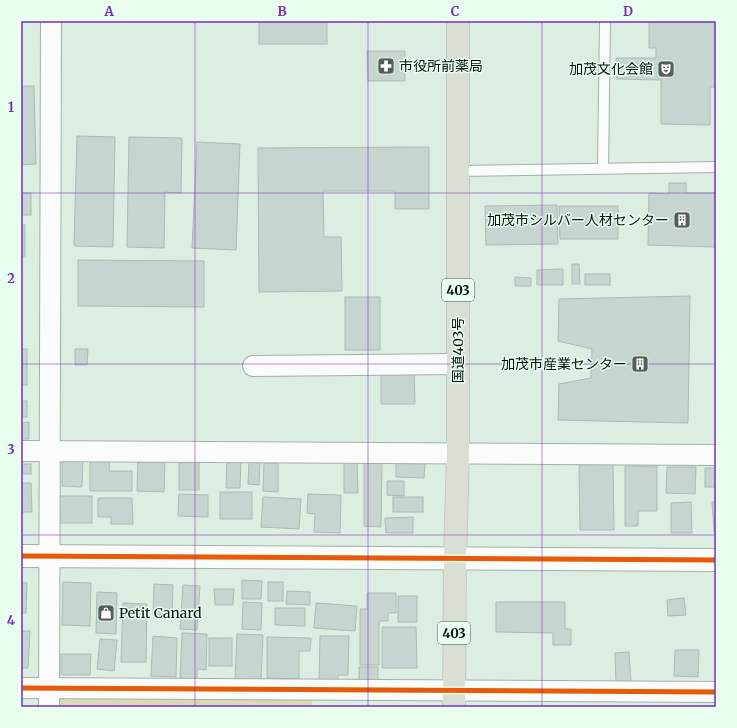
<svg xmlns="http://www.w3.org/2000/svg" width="737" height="728" viewBox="0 0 737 728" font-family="Merriweather,'Noto Sans JP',serif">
	<rect width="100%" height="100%" fill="#dcede2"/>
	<polygon fill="#dbdab5" points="59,696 312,698 312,707 59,707"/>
	<g fill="#c6d5d0" stroke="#acbab4">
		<rect x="259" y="21" width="68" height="23"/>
		<polygon points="649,21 716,21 716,87 710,87 710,125 661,124 661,80 616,79 616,58 656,58 656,48 649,48"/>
		<polygon points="367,51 405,51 405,81 368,81"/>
		<polygon points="21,86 34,86 36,164 21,165"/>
		<polygon points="77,136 115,137 113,247 74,246"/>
		<polygon points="129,137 182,138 181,193 165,192 164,248 127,247"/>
		<polygon points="197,142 240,144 236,250 192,248"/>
		<polygon points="429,147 429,209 395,209 395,191 323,191 324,237 341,237 342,291 259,292 258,148"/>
		<polygon points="669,183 686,183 686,193 716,193 716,247 648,245 649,193 669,194"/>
		<rect x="21" y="193" width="10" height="22"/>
		<polygon points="557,205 558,244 486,245 485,206"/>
		<polygon points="559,206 618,206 618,239 560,239"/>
		<rect x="21" y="225" width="4" height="31"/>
		<polygon points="78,260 204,261 204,307 78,306"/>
		<polygon points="572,264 579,264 580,284 572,284"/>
		<polygon points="563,269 563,285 537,285 537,270"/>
		<rect x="585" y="274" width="25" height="11"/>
		<polygon points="515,277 531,278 531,286 515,286"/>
		<polygon points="690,296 688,423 558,420 559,384 591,378 592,349 558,341 559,299"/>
		<rect x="345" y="297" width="35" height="53"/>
		<rect x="21" y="349" width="6" height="36"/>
		<polygon points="75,349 88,349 87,365 75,365"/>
		<polygon points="381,369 414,369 415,404 381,404"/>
		<rect x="21" y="401" width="6" height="16"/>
		<polygon points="29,422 29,439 21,439 21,423"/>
		<polygon points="90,457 110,457 109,471 132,471 132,491 90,491"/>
		<polygon points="62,458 83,458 82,487 62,486"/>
		<polygon points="227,459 241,460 240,488 226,488"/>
		<polygon points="138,460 165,460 164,492 137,491"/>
		<polygon points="344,460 357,460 358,493 344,493"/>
		<polygon points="364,461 382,462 381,527 364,526"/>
		<rect x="179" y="462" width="20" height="28"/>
		<polygon points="249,462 260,462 259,485 248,484"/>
		<polygon points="264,463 278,463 278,492 263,491"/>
		<polygon points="396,463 425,464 424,478 396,477"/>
		<rect x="21" y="464" width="10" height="10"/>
		<polygon points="613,464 614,530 580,530 579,465"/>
		<polygon points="625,466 657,466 657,511 638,511 638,526 625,526"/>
		<polygon points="667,467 696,467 695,494 666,493"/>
		<rect x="705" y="468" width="11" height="19"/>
		<polygon points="387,481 404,481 404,496 387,495"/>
		<polygon points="21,483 31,483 32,512 21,512"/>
		<rect x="220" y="492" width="32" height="27"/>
		<polygon points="179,494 208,495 208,517 178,516"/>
		<polygon points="308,494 341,495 340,533 314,532 315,514 307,513"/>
		<rect x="57" y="496" width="35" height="27"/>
		<polygon points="263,497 301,499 299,529 261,527"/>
		<rect x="393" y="497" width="30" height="15"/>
		<polygon points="98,498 132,498 133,524 111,524 111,517 98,517"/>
		<polygon points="691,502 692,533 671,533 671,503"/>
		<polygon points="712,502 716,502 716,532 714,532"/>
		<polygon points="413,517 413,533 386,533 385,518"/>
		<polygon points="242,580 262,581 261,599 242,599"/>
		<polygon points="21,582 27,583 26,613 21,613"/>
		<polygon points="63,582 91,583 90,626 62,625"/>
		<rect x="268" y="582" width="15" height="19"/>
		<polygon points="154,584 173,585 172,615 153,615"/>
		<polygon points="183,585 200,586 197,630 180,629"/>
		<polygon points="214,589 234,589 233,605 215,605"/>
		<polygon points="287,591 310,592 310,605 286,604"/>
		<polygon points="97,592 117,593 116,634 96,633"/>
		<polygon points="367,593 396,593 396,613 388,613 388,621 379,621 379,665 360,665 360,609 367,609"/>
		<rect x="398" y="596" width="19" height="26"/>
		<polygon points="684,598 686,615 668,616 667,600"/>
		<polygon points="243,602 262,603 261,630 242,629"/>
		<polygon points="496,602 565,602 565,629 571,629 571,645 553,645 553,633 496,632"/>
		<polygon points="123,603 147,604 146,662 121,662"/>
		<polygon points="316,603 357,606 355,631 314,628"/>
		<polygon points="275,608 305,608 305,626 275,625"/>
		<polygon points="382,627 416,627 417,668 382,668"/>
		<polygon points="21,631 30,631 28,668 21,668"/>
		<polygon points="182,633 207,634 206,670 197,669 197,679 180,678"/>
		<polygon points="237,634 263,635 261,681 235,679"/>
		<polygon points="153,636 177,638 176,677 151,676"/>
		<polygon points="320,636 349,636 348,675 338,675 338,683 319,683"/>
		<polygon points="267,637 311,638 310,651 299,651 299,679 267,678"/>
		<rect x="209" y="638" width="23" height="28"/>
		<polygon points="100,639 117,640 114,671 97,669"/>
		<polygon points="675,650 699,650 698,677 674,676"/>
		<polygon points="629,652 631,683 616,683 615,653"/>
		<polygon points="61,654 91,654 90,675 61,675"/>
		<rect x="359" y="667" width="19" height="17"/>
	</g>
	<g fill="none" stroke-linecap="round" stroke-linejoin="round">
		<g stroke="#a3b0a8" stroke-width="12">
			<g id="lane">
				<polyline points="603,168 605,21"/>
				<polyline points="458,171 716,167"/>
			</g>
		</g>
		<g stroke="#a3b0a8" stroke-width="22">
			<g id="street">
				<polyline points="253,366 458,364"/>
				<polyline points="21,451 716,455"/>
				<polyline points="21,688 716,692"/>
				<polyline points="49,707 51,21"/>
			</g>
		</g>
		<g stroke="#a3b0a8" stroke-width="24">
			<polyline id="secondary" points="21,556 716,560"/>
		</g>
		<g stroke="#c1c9c4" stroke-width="24">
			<polyline id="highway" points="454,707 455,559 458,453 458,21"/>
		</g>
		<use href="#lane" stroke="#fafcfb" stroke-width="10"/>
		<use href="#street" stroke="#fafcfb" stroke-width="20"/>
		<use href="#secondary" stroke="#fafcfb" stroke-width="22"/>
		<use href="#highway" stroke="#d9dfd3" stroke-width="22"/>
		<g stroke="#e8ffef" stroke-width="8">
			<g id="cycleway">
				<polyline points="21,556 716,560"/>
				<polyline points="21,688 716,692"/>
			</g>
		</g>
		<use href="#cycleway" stroke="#e8590c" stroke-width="5"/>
	</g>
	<path fill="none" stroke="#7b2cbf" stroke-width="1" stroke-opacity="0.55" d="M195,21V707M368,21V707M542,21V707M21,193H716M21,364H716M21,535H716"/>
	<defs>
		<g id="pharmacy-square" transform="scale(0.9)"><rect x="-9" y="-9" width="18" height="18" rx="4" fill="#525e56" stroke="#e8ffef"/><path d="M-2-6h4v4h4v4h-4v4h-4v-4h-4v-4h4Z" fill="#fff"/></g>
		<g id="theatre-square" transform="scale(0.9)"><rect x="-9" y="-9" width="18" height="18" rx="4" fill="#525e56" stroke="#e8ffef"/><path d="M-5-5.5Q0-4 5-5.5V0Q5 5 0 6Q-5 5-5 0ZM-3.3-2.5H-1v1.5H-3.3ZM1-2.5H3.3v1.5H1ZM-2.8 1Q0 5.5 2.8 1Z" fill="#fff"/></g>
		<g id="building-square" transform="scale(0.9)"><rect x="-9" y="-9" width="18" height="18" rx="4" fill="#525e56" stroke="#e8ffef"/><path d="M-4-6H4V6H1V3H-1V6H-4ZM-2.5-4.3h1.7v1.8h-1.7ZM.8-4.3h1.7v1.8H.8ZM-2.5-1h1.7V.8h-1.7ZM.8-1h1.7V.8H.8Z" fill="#fff"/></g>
		<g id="shop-square" transform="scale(0.9)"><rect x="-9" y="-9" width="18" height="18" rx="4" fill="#525e56" stroke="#e8ffef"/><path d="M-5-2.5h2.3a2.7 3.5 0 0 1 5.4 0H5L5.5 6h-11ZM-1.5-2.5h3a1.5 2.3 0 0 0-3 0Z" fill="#fff"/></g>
	</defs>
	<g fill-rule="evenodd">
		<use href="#pharmacy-square" x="386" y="66"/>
		<use href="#theatre-square" x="666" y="69"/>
		<use href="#building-square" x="682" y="220"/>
		<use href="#building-square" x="640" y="364"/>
		<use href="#shop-square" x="106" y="613"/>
	</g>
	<g text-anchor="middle" stroke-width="3" stroke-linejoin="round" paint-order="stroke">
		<g fill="#e8ffef" stroke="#4b584f" stroke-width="1">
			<rect x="442" y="279" width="32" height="22" rx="3"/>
			<rect x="438" y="622" width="32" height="22" rx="3"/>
		</g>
		<g font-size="13" font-weight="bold" fill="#08110b">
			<text x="458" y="295">403</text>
			<text x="454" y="638">403</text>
		</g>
		<g font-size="14" fill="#08110b" stroke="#e8ffef" text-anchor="end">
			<text x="399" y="71" text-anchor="start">市役所前薬局</text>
			<text x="653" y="74">加茂文化会館</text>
			<text x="669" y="225">加茂市シルバー人材センター</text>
			<text x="627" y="369">加茂市産業センター</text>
			<text x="119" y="618" text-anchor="start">Petit Canard</text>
		</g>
		<g font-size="14" fill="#08110b" stroke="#e8ffef">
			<text transform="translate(458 350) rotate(-90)" y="5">国道403号</text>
		</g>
	</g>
	<rect width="737" height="728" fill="none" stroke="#e8ffef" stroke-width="44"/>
	<rect x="22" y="22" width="693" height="684" fill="none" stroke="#7b2cbf" stroke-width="1.5"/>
	<g font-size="13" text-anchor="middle" font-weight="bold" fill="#7b2cbf">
		<text x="109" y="16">A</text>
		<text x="282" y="16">B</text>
		<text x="455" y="16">C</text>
		<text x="628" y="16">D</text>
		<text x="11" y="112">1</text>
		<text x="11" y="283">2</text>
		<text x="11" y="454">3</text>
		<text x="11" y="625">4</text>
	</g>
</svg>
